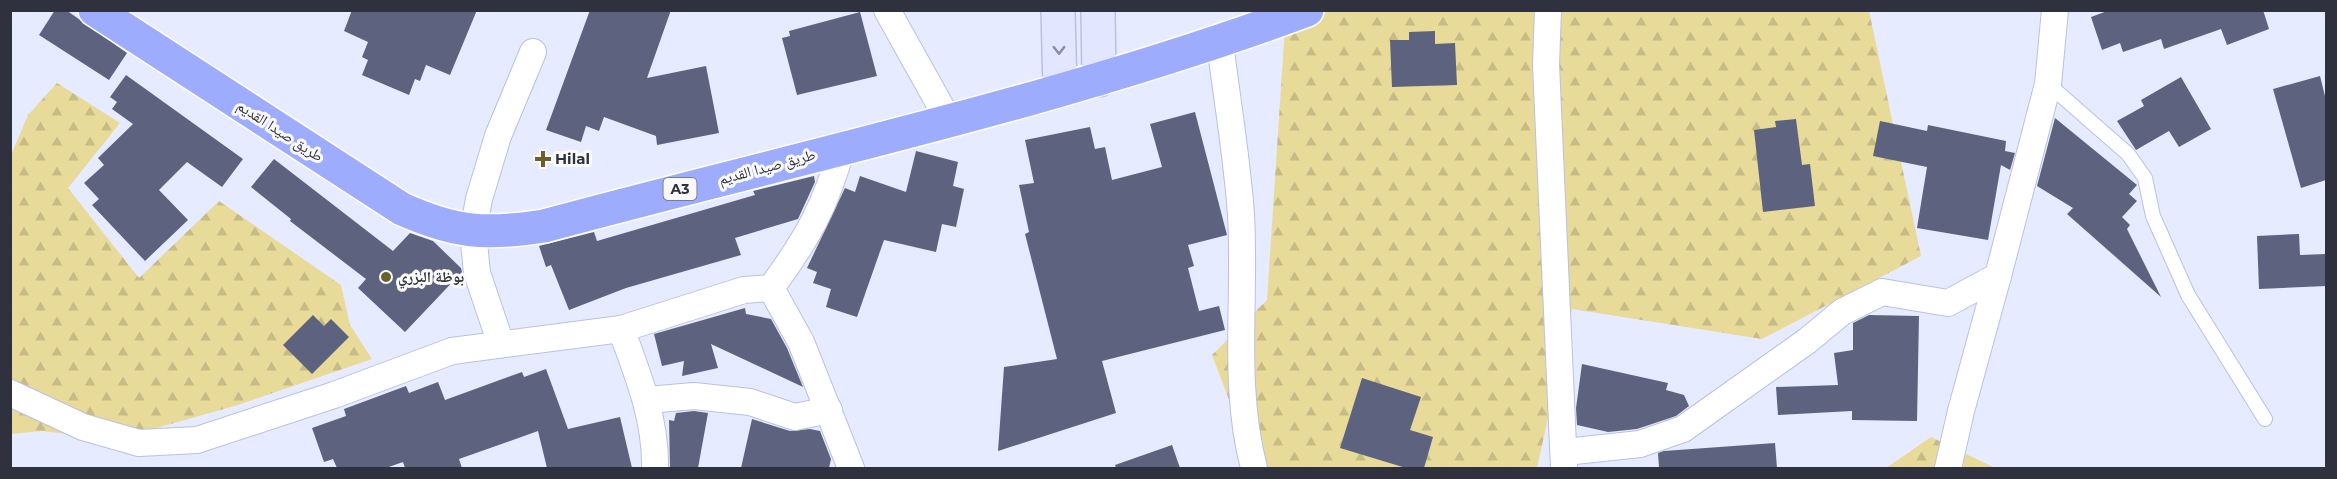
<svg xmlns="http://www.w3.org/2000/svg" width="2337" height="479" viewBox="0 0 2337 479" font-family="Montserrat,'Noto Naskh Arabic',sans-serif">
	<defs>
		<pattern id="forest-firs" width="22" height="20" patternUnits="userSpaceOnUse" patternTransform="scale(1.5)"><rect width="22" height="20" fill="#e8db99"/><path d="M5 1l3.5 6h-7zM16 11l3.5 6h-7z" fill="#c7bc85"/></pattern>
	</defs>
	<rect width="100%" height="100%" fill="#e6ebff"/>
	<g fill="url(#forest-firs)">
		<polygon points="1286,11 1869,11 1921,256 1762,339 1572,309 1537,468 1255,468 1212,355 1267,300"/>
		<polygon points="57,83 120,123 68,188 139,278 219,201 341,285 350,325 372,359 238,405 114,440 42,431 11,434 11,155 28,115"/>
		<polygon points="1931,437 1995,468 1886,468"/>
	</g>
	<g fill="#5d637f">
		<polygon points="55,10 66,10 127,53 109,80 39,35"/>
		<polygon points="352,10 477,10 450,75 426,65 420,81 415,79 409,95 362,75 368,60 362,57 368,42 344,31"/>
		<polygon points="590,10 671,10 647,78 706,66 719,133 657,145 656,136 604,117 599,131 586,126 581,142 546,130"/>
		<polygon points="2110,10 2263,10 2269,29 2227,45 2221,29 2164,49 2161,39 2123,52 2120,43 2102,50 2091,17"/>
		<polygon points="860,12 877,76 797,95 782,38 790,36 789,31"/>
		<polygon points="1435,31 1435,44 1455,43 1457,85 1392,87 1390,40 1409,40 1409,32"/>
		<polygon points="126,75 243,159 222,187 187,162 159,190 188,220 145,261 92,205 99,199 84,183 104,165 98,158 133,124 112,109 117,102 110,97"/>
		<polygon points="2320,76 2326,100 2326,180 2301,188 2273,89"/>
		<polygon points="2181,77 2211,129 2179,147 2169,131 2136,150 2117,121 2144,106 2141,100"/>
		<polygon points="1195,112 1227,235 1188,245 1194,266 1188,268 1199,311 1219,306 1225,330 1102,361 1116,413 998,451 1004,367 1057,359 1025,234 1029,232 1019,185 1034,183 1025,140 1090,127 1095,149 1105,147 1112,180 1162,167 1150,124"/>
		<polygon points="2055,118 2137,185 2129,194 2137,201 2122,217 2130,225 2127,229 2161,297 2067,214 2073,208 2037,186"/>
		<polygon points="1796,119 1802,165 1810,164 1815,206 1763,212 1754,130 1776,127 1775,121"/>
		<polygon points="1880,121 1927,131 1928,125 2006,141 2005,151 2015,153 2010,170 2001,165 1988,240 1917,228 1927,167 1873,156"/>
		<polygon points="916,151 958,162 953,186 964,189 956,227 942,224 936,252 884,240 857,317 826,307 831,289 813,283 817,272 807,268 845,188 855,192 860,176 906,192"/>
		<polygon points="274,159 393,251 410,233 433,241 461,268 462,272 405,332 358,288 366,279 290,221 291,219 251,187"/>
		<polygon points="814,176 815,182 798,219 735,238 741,255 626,288 569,310 551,265 546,267 539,246 594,232 597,241 755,195 753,191"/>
		<polygon points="2299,234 2300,255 2326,254 2326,286 2259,289 2257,236"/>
		<polygon points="745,308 746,314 771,319 787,348 803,387 711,344 718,368 682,376 684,361 662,366 654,334"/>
		<polygon points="313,315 324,326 331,319 349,337 312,374 283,345"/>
		<polygon points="1869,315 1919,316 1917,421 1852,420 1852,411 1778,415 1776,387 1838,385 1834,353 1853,350 1853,323"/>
		<polygon points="1582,364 1668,383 1666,390 1684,395 1689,406 1676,416 1637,429 1608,432 1577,425 1576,408"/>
		<polygon points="546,369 568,429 620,417 632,468 547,468 538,431 459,459 462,468 405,468 403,462 386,468 337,468 333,459 324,462 312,428 346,416 344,409 406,386 409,393 438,382 445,400 522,372 524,377"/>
		<polygon points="1362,378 1421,397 1410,430 1433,437 1424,468 1406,468 1340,448"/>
		<polygon points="694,411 708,413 698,468 670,468 669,420 674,421 676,413"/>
		<polygon points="752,419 790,431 810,429 820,431 831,459 829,468 741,468"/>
		<polygon points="1775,443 1777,468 1659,468 1658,453 1664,451"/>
		<polygon points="1172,445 1180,468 1116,468 1115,465"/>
	</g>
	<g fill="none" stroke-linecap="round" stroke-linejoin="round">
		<g stroke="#b9c1e1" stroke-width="16">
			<polyline id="lane" points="2048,84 2128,154 2145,178 2153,216 2188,295 2265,419"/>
		</g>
		<g stroke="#b9c1e1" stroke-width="28">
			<g id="street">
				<polyline points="887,10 950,123"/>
				<polyline points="1548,10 1546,65 1564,468"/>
				<path d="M1220,43C1227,100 1237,157 1241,215C1246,299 1232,385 1254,468"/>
				<polyline points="771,288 801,342 851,468"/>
				<path d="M771,288C807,239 826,206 842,147"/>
				<path d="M621,329C638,375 656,419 655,468"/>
				<polyline points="501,344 477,273 473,232 479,199 498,136 533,52"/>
				<polyline points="10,393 83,427 139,443 197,440 334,395 452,351 621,329 744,290 771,288"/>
				<polyline points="647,400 694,396 750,402 795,417 829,410"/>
				<polyline points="1565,452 1640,444 1683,429 1807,341 1842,312 1882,292 1948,303 1998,276 2048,84 2055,10"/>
				<polyline points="1948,468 1961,411 1998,276"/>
			</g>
		</g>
		<g stroke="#b9c1e1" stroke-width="36">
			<g id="secondary">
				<polyline points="1058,10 1060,90"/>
				<polyline points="1098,10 1099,80"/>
			</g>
		</g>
		<g stroke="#fff" stroke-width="36">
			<path id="highway" d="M95,10L402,209C456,233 485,235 544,226C799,157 1059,102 1307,10"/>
		</g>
		<use href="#lane" stroke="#fff" stroke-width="14"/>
		<use href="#street" stroke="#fff" stroke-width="26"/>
		<use href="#secondary" stroke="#e2e6fe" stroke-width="33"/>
		<use href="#highway" stroke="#9dacfc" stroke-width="33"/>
	</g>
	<defs><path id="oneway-chevron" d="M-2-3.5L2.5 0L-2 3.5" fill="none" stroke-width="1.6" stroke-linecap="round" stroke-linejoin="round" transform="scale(1.5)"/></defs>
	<use stroke="#888c9e" href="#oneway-chevron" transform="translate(1059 50) rotate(89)"/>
	<g fill="#6a602c" stroke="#f9f9f9" stroke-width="2">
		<path d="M540 150h6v6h6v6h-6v6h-6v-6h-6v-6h6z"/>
		<circle cx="386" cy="277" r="6"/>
	</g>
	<g text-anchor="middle" stroke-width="6" stroke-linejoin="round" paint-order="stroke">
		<rect fill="#f9f9f9" stroke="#6c6d76" stroke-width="1.5" x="663.5" y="178" width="33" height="22" rx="4.5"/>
		<g font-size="14" font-weight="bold" fill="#2f313e">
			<text x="680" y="194">A3</text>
		</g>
		<g font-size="15" fill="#2f313e" stroke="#f9f9f9">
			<text transform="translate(280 131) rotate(33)" y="5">طريق صيدا القديم</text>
			<text transform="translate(767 167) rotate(-15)" y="5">طريق صيدا القديم</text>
		</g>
		<g font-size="15" font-weight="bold" fill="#2f313e" stroke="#f9f9f9" text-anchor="start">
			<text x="555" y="164">Hilal</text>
			<text x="398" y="282">بوظة البزري</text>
		</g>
	</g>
	<rect width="2337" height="479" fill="none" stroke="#2f313e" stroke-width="24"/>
</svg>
